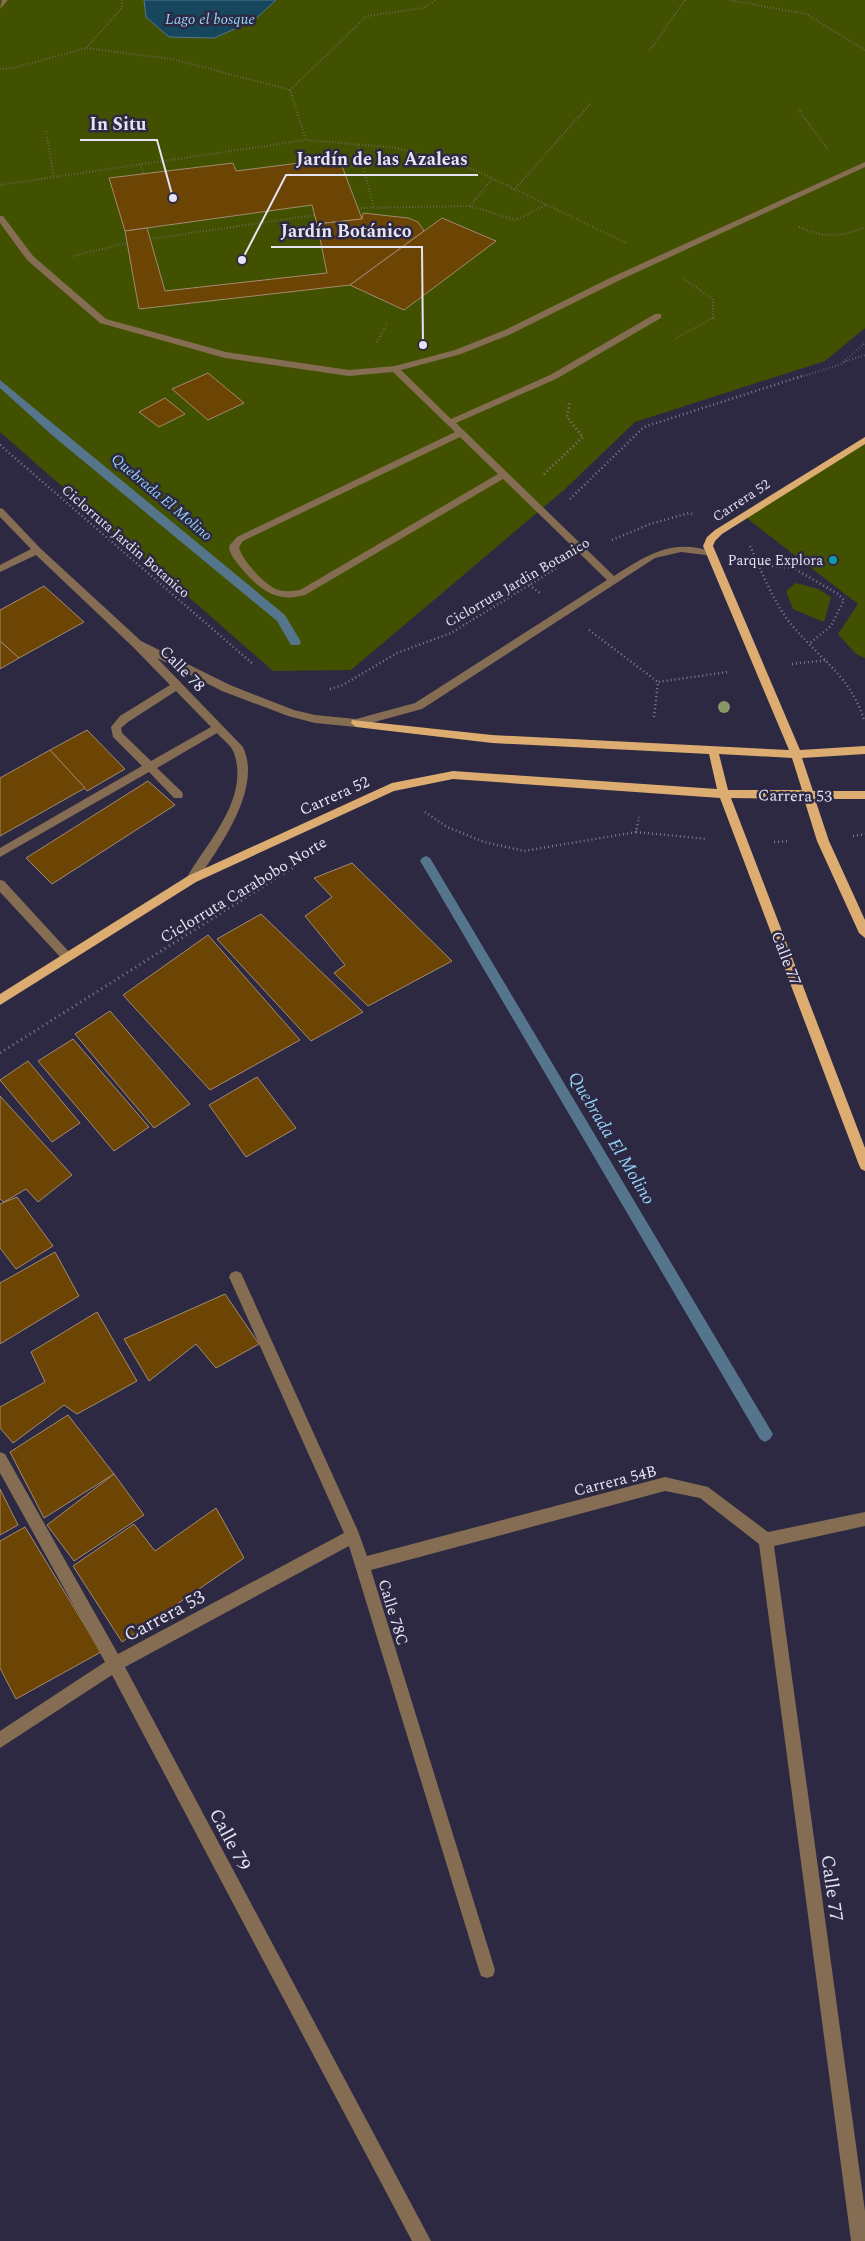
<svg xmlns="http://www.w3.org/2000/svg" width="865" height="2241" viewBox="0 0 865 2241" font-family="Spectral,serif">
	<rect width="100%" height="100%" fill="#2d2942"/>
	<g fill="#425100">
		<polygon points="0,0 865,0 865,328 825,361 635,422 564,490 351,670 273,671 0,432"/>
		<polygon points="865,439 865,658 856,654 838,634 858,604 744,516"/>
		<polygon points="796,583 818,589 831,597 824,622 793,609 786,591"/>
	</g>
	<polygon fill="#17465f" stroke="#55758c" points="144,0 276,0 253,21 214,38 169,37 146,17"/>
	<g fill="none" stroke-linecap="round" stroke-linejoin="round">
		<g fill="#55758c" fill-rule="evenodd">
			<polygon points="0,380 285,615 301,642 299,645 291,645 277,621 53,436 0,388"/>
			<polygon points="426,856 430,858 770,1429 773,1434 770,1439 765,1442 760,1439 422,864 420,861 422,858"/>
		</g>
	</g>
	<g fill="#6c4404" stroke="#a18b71">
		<polygon points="339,158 362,219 317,224 312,205 125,231 109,178 233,163 236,171"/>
		<polygon points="363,213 408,218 418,222 424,231 350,285 139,309 125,231 147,228 165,291 327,273 317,224 362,219"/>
		<polygon points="442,218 496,241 404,310 350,285"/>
		<polygon points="208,373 244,403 208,420 172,389"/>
		<polygon points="165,398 185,414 159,427 139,412"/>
		<polygon points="44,586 84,622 19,658 0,641 0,610"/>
		<polygon points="0,641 19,658 0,669"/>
		<polygon points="87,730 125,769 87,791 50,750"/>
		<polygon points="50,750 85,788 0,836 0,778"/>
		<polygon points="148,781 175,805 52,884 26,858"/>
		<polygon points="352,863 452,961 368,1006 334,973 345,965 305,916 332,897 314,878"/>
		<polygon points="261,914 363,1012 311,1041 217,939"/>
		<polygon points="208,935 300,1040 210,1090 123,995"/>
		<polygon points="110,1011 190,1104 154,1128 75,1034"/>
		<polygon points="73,1039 149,1127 114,1151 38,1061"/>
		<polygon points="28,1061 80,1123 52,1142 0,1080"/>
		<polygon points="257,1077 296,1128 246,1157 209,1105"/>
		<polygon points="0,1096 72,1175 38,1202 26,1189 4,1202 0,1199"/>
		<polygon points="17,1197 53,1246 16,1269 0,1248 0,1204"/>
		<polygon points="55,1252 79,1296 0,1344 0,1283"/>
		<polygon points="225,1294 259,1344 216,1368 196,1344 149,1381 124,1339"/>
		<polygon points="97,1312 137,1381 77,1414 64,1405 13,1443 0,1428 0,1407 45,1382 31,1352"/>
		<polygon points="68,1415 114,1474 44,1518 10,1452"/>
		<polygon points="114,1474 144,1515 74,1561 47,1525"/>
		<polygon points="0,1489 18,1525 0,1535"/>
		<polygon points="216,1508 244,1558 122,1642 73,1566 134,1524 155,1551"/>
		<polygon points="25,1527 101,1652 16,1699 0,1668 0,1541"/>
	</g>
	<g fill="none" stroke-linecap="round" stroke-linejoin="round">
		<g stroke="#807d93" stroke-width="2" stroke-dasharray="0.5 2.5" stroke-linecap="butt">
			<polyline points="122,0 122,8 86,48 172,59 290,90 306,140"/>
			<polyline points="729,0 806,14 865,50"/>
			<polyline points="650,50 685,0"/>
			<polyline points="0,69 13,68 86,48"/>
			<polyline points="290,90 367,16 423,8 436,0"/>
			<polyline points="798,109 829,151"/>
			<polyline points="46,131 54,177"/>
			<polyline points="358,145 374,209"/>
			<polyline points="140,164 144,174"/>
			<polyline points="0,185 306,140 390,147 431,156 475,170 626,243"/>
			<polyline points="514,190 590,104"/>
			<polyline points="470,206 492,179"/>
			<polyline points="358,208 470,206 516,220 546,205"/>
			<path d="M799,227C823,238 841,237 865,227"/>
			<polyline points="150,239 315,215"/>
			<polyline points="73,256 127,243"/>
			<polyline points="676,338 713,318 713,299 684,279"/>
			<polyline points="377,342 388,321"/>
			<polyline points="844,362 865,355"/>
			<polyline points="798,378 841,364 865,343"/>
		</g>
		<g stroke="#807d93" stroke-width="2.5" stroke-dasharray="1 3" stroke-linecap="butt">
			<polyline points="0,445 253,664"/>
			<polyline points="544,474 583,437 567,417 570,401"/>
			<polyline points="570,499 644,427 802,376"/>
			<polyline points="612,540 650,524 689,513 695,515"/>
			<path d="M750,546C763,574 775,607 796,630C823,661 851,678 864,720"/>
			<polyline points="760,565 793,568 838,594 844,600 831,626 809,644"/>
			<polyline points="529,585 540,593"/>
			<polyline points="589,630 658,682"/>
			<polyline points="792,664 828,660"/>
			<polyline points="330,689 343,685 397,653 451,633 557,568"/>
			<polyline points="654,717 658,682 728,672"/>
			<polyline points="425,812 447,827 484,842 524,851 636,832 639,817"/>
			<polyline points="636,832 707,839"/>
			<polyline points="853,836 865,834"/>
			<polyline points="774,842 790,841"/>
		</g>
		<polyline stroke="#807d93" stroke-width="3" stroke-dasharray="1 4" stroke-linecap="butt" points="0,1053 294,867"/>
		<g fill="#846d52" fill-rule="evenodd">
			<polygon points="2,0 8,0 0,9"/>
			<path d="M865,162V167L618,281L511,334L461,354L401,370L451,419L550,375L655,314H661V318L556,379L456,423L614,576C649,554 672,538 714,552V556L681,552L655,558L422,709L356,727L315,723L288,716L222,691L157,658L243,747C263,790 218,848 196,882H188L186,879C206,843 250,799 234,753C232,746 222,739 217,733L157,768L182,792L183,795L182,798H174L149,772L0,857V848L142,766L113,737L111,727L120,716L170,685L133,647L36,555L0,572V565L31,549L0,517V508L3,509L40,548L141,641L230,685L294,710L315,715L356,719L415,703L607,580L503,479L305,595C277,603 260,590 242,569C236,561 230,556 229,546L237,537L455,432L393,372L349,376L225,358L100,323L27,260L0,223V216H3L33,256L106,319L226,352L349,370L395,366L455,350L505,330L612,277ZM460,437L498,474L300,590C293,591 286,592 279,590C266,587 241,559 239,547L243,541ZM176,691L211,727L151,761L122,733L121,728L128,722Z"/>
			<polygon points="0,880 4,881 71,954 73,957 71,960 63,960 0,892"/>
			<polygon points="236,1271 241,1273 358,1531 367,1556 665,1477 708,1487 768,1532 865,1512 865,1526 774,1546 865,2211 865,2241 851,2241 759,1544 700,1498 665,1491 371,1570 495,1970 493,1976 487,1978 481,1976 479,1970 349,1546 125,1667 431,2241 412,2241 112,1675 0,1748 0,1731 105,1662 0,1473 0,1452 5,1454 118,1654 344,1533 229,1277 231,1273"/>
		</g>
		<path fill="#dcac71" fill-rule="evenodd" d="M865,437V444L722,534L715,541L713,546L800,750L865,746V754L802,758L813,791H865V799H815L829,841L865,920V938L859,933L817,841L804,799L731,798L865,1148V1171L861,1169L859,1165L720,798L453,779L394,791L196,882L0,1005V994L188,876L392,783L453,771L717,789L709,754L492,743L356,727L351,723L352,720L492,735L789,750L703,546L707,537L715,530ZM719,754L792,758L802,790H728Z"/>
	</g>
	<circle fill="#899765" cx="724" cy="707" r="6"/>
	<circle fill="#0f9aa8" stroke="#2d2942" stroke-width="2" cx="833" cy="560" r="5"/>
	<g text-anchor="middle" stroke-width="5" stroke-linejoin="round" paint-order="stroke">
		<g font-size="14" fill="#e5e3f4" stroke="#2d2942">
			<text transform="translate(741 500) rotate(-33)" y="5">Carrera 52</text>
			<text transform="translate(126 541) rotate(41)" y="5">Ciclorruta Jardin Botanico</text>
			<text transform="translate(517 582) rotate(-30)" y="5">Ciclorruta Jardin Botanico</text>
		</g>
		<g font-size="14" fill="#e5e3f4" stroke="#2d2942" text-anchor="end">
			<text x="823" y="565">Parque Explora</text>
		</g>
		<g font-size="15" font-style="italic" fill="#94d3fa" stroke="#2d2942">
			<text x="210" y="24">Lago el bosque</text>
			<text transform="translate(162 497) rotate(40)" y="5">Quebrada El Molino</text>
		</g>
		<g font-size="16" fill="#e5e3f4" stroke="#2d2942">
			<text transform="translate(183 668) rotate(46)" y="6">Calle 78</text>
			<text transform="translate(334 795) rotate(-24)" y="6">Carrera 52</text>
			<text transform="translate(795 795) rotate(1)" y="6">Carrera 53</text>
			<text transform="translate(243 889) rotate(-31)" y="6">Ciclorruta Carabobo Norte</text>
			<text transform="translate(787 958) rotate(69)" y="6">Calle 77</text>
			<text transform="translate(615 1480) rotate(-14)" y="6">Carrera 54B</text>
			<text transform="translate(394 1612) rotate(73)" y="6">Calle 78C</text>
		</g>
		<g font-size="18" font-style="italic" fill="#94d3fa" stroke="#2d2942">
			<text transform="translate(612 1138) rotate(59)" y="6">Quebrada El Molino</text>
		</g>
		<g font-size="19" fill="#e5e3f4" stroke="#2d2942">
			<text transform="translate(164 1615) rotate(-28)" y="7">Carrera 53</text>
			<text transform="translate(231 1839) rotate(62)" y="7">Calle 79</text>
			<text transform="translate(833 1888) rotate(82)" y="7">Calle 77</text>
		</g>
	</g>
	<path fill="none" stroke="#e5e3f4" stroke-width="2" d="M173 198L157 140H80M242 260L286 175H478M423 345L422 247H271"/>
	<g fill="#e5e3f4" stroke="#2d2942" stroke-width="2">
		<circle cx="173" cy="198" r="5"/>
		<circle cx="242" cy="260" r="5"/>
		<circle cx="423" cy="345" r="5"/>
	</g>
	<g font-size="18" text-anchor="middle" font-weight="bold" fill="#e5e3f4" stroke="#2d2942" stroke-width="5" stroke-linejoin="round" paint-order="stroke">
		<text x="118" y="130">In Situ</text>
		<text x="382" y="165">Jardín de las Azaleas</text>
		<text x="346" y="237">Jardín Botánico</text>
	</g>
</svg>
